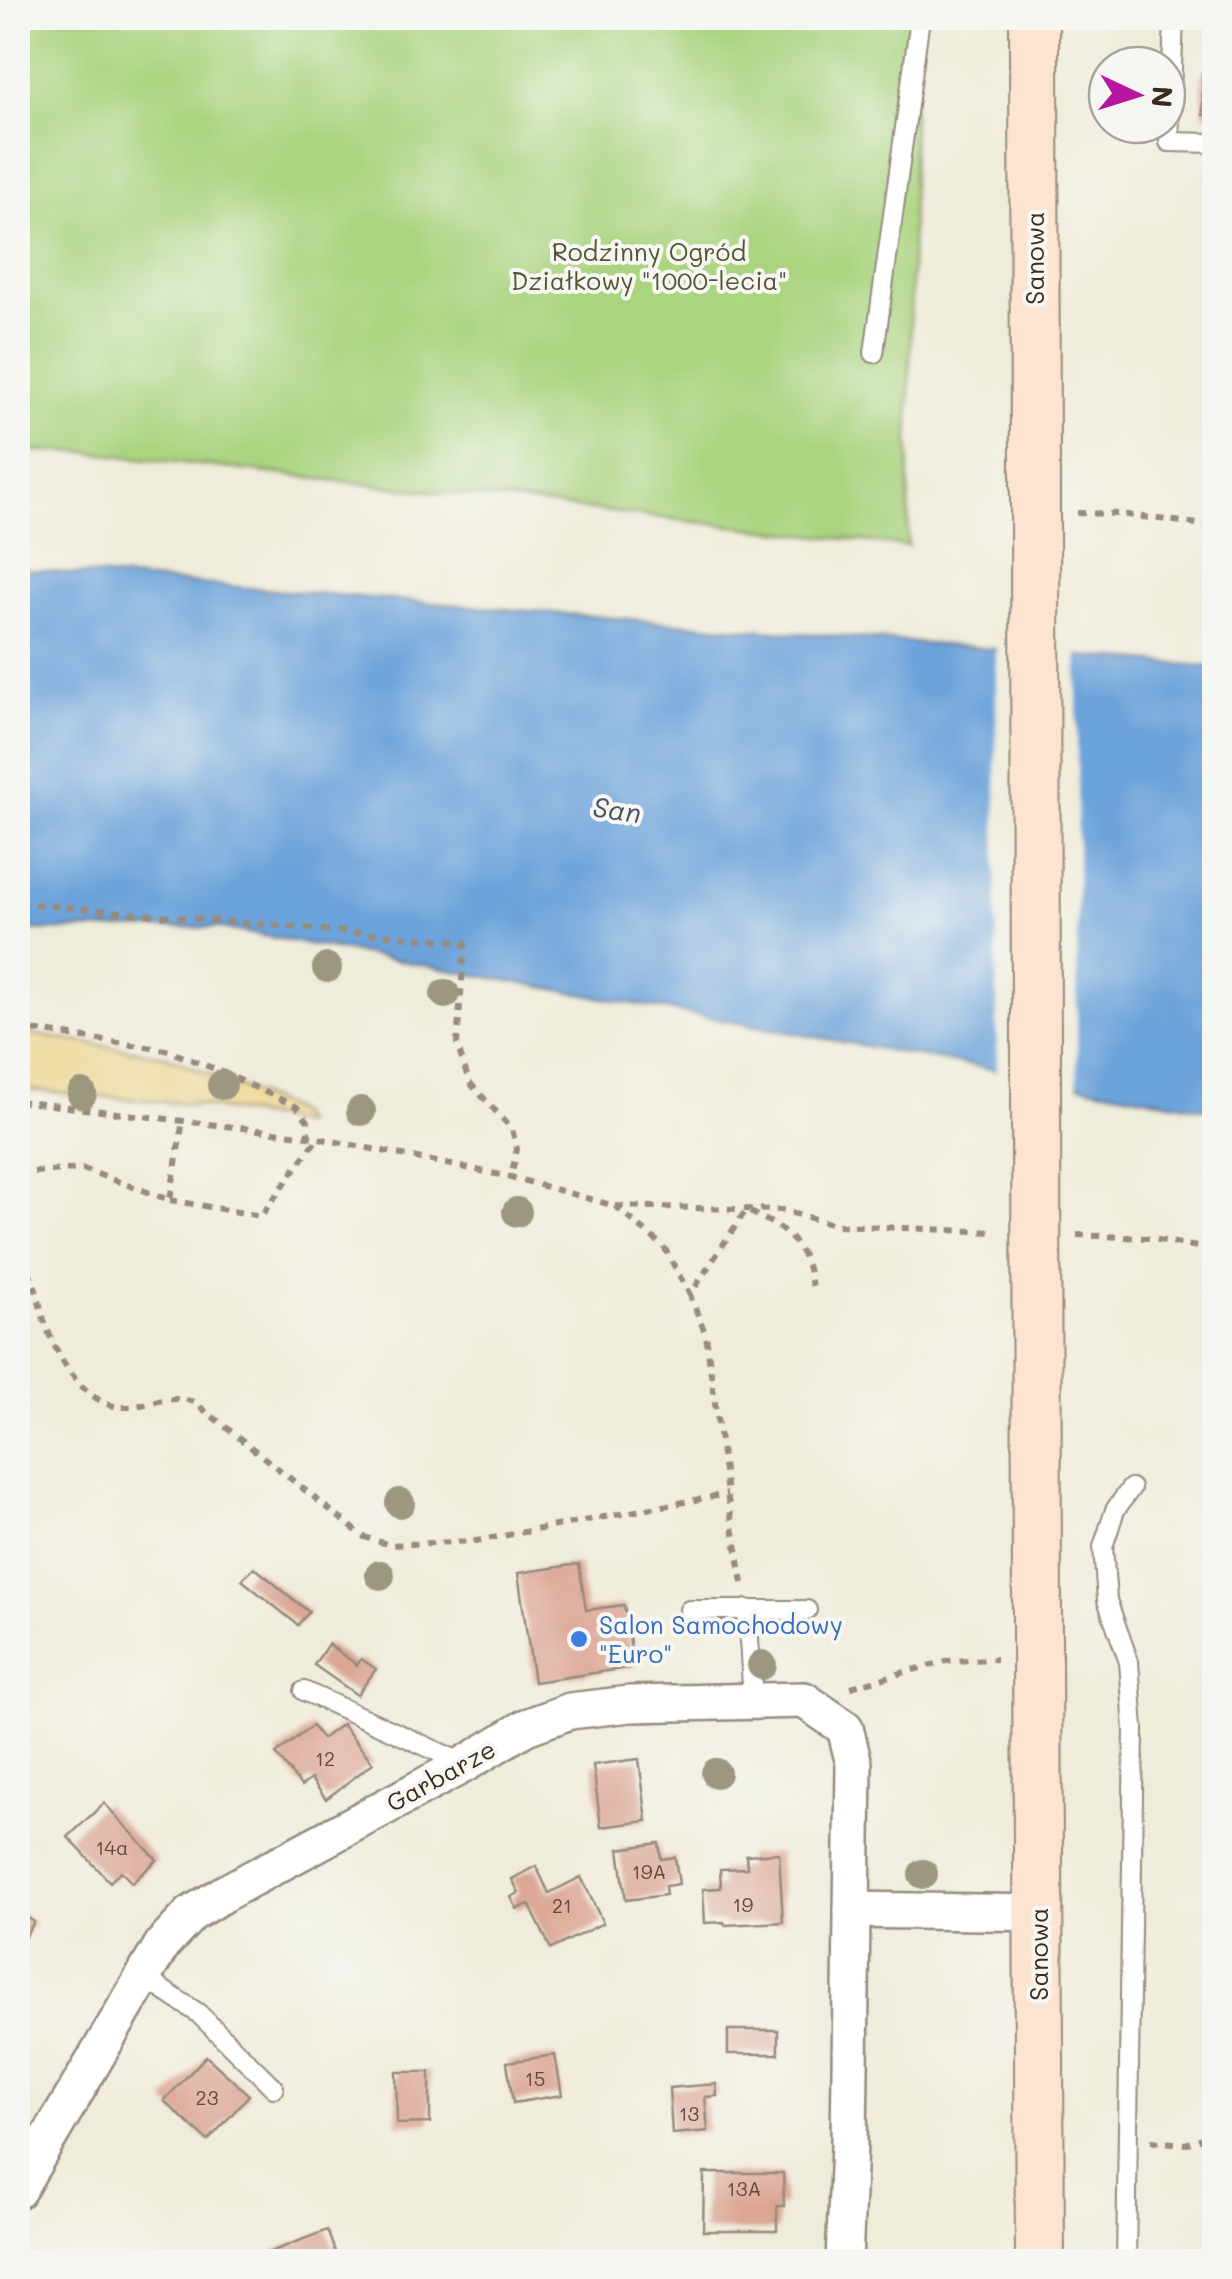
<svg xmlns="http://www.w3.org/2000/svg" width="1232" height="2279" viewBox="0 0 1232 2279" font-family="Mali,sans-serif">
	<rect width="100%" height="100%" fill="#f6f6f2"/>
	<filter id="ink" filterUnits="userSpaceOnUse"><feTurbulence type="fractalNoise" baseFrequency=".01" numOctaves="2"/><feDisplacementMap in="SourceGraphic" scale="20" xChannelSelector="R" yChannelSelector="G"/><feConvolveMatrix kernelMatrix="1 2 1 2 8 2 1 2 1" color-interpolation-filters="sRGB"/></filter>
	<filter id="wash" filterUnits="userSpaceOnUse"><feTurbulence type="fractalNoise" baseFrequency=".0048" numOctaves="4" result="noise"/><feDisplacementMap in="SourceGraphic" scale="40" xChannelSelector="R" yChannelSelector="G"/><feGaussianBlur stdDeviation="2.25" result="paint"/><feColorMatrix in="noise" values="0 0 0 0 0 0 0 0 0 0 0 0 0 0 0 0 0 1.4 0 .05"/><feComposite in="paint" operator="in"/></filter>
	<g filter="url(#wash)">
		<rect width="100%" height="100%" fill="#f0ecda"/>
		<polygon fill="#aad47f" stroke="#727f4e" stroke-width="2.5" points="18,18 914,18 908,546 86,452 18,451"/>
		<polygon fill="#eeda9e" stroke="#94825e" stroke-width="2.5" points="18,1032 167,1056 288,1108 296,1113 303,1124 199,1105 18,1089"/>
		<polygon fill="#6ca3da" stroke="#54667c" stroke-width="2.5" points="18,569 1214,667 1214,1110 215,927 18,931"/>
		<polygon fill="#f0ecda" points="996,644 1077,650 1077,1090 997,1075"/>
		<g id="blocks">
			<g fill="#dca694">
				<polygon points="1202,73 1214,73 1214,115 1203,115"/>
				<polygon points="1208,166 1214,166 1214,447 1209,447"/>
				<polygon points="579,1564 586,1610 624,1605 634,1667 534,1682 518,1573"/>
				<polygon points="254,1567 309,1612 298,1625 242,1580"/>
				<polygon points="328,1644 357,1665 361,1659 376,1669 357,1695 314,1665"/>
				<polygon points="342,1724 373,1763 326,1799 311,1779 301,1786 276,1754 312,1726 322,1739"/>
				<polygon points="639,1759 647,1821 601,1827 593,1765"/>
				<polygon points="104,1803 157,1860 132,1883 121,1871 110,1882 68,1837"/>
				<polygon points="659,1843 661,1859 675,1857 679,1884 665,1886 666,1895 626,1900 619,1849"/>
				<polygon points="779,1853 783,1922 725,1925 724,1922 705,1923 703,1889 721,1888 720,1869 747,1868 746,1855"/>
				<polygon points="536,1866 549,1893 581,1877 603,1923 551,1949 529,1904 517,1909 511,1897 519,1893 512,1879"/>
				<polygon points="18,1911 34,1922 18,1948"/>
				<rect x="728" y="2030" width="50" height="24"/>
				<polygon points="555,2055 562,2095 513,2103 507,2062"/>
				<polygon points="206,2056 249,2095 208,2141 164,2101"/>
				<polygon points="396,2072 430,2072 430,2123 397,2124"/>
				<polygon points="716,2084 717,2096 705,2097 708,2131 672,2134 669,2088"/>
				<polygon points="704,2173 783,2173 784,2206 777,2206 777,2231 703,2231"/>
				<polygon points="327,2230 339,2262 268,2262 265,2254"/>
			</g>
		</g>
	</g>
	<g filter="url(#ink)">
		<use href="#blocks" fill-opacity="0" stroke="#968b7c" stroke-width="2.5"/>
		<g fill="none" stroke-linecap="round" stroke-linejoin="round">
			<g stroke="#968b7c" stroke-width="22">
				<g id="service">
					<polyline points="1174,18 1169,142 1214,143"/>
					<polyline points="874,353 920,18"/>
					<polyline points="747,1609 753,1701"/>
					<polyline points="689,1610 807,1610"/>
					<polyline points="304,1691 465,1764"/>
					<polyline points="143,1977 198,2013 274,2088"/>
					<polyline points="1126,2262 1134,1729 1129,1662 1107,1600 1103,1547 1115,1510 1131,1488"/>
				</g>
			</g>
			<g stroke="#968b7c" stroke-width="40">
				<g id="minor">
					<polyline points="852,1910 1038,1913"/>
					<polyline points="18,2190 162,1945 191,1914 223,1894 465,1764 526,1727 570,1711 630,1704 804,1700 845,1728 854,1764 849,2145 844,2262"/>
				</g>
			</g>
			<g stroke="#968b7c" stroke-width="52">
				<g id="secondary">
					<polyline points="1034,18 1035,498"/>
					<polyline points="1037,1647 1040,2262"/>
				</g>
			</g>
			<g stroke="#968b7c" stroke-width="6" stroke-dasharray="8 8" stroke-linecap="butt">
				<polyline points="1077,513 1119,514 1214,526"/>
				<polyline points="18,903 465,942 457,1044 469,1082 512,1129 517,1149 511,1177"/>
				<polyline points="18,1028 166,1050 218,1070 297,1107 308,1121 308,1136"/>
				<polyline points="18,1101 308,1136 511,1177 615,1206 781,1210 837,1225 994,1232"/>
				<polyline points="18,1173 83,1169 170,1200 183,1120"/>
				<polyline points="170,1200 261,1216 318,1138"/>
				<polyline points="615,1206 664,1247 690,1295"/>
				<polyline points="1077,1235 1147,1238 1214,1250"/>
				<path d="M18,1258C35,1275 36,1291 42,1313C51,1345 73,1387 103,1402C135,1418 159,1390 194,1402L364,1537L390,1545L476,1541L727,1494"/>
				<path d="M743,1583L727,1494L706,1335L690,1295L746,1210C786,1229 804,1241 812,1286"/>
				<polyline points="851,1687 946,1661 996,1659"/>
				<polyline points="1151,2141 1185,2144 1214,2134"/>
			</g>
			<use href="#service" stroke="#fff" stroke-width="18"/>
			<use href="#minor" stroke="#fff" stroke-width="35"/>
			<use href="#secondary" stroke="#fde4d1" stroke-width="48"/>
			<g stroke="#968b7c" stroke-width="52" stroke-linecap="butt">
				<polyline id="secondary-bridge" points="1035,498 1037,1647"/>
			</g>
			<use href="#secondary-bridge" stroke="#fde4d1" stroke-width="48"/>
		</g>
		<g fill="#9c9880">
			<circle cx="327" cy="968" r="15"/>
			<circle cx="445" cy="994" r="15"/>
			<circle cx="222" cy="1085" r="15"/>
			<circle cx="82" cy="1094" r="15"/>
			<circle cx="361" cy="1111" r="15"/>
			<circle cx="517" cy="1212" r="15"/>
			<circle cx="400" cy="1503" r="15"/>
			<circle cx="380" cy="1575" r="15"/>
			<circle cx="762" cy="1665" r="15"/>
			<circle cx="716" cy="1773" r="15"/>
			<circle cx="923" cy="1874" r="15"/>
		</g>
	</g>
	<circle fill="#3f7fe0" stroke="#f6f6f2" stroke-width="4" cx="579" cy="1639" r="10"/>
	<g text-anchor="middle" stroke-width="8" stroke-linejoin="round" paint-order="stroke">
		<g font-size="20" fill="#63493c">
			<text x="325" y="1766">12</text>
			<text x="112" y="1855">14a</text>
			<text x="649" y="1879">19A</text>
			<text x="743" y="1912">19</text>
			<text x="562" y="1913">21</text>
			<text x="535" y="2086">15</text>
			<text x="207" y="2105">23</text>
			<text x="689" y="2121">13</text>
			<text x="744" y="2196">13A</text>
		</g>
		<g font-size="25" fill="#575436" stroke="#f6f6f2">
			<text x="649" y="261">Rodzinny Ogród<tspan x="649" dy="29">Działkowy "1000-lecia"</tspan></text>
		</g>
		<g font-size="25" fill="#3b2a1e" stroke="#f6f6f2">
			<text transform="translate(1035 258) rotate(-90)" y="9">Sanowa</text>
			<text transform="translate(441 1776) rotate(-29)" y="9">Garbarze</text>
			<text transform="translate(1039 1954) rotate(-90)" y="9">Sanowa</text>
		</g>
		<g font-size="25" fill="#366cbe" stroke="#f6f6f2" text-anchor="start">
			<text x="599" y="1634">Salon Samochodowy<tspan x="599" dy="29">"Euro"</tspan></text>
		</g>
		<g font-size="28" font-style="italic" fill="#4c5460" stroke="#f6f6f2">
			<text transform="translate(617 810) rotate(8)" y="10">San</text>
		</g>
	</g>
	<rect width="1232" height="2279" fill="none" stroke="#f6f6f2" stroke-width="60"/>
	<g transform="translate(1137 95) rotate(94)"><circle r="48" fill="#f6f6f2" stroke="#aba49d" stroke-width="2.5"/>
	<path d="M0-8L18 38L0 25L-18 38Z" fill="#b5179e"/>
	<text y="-15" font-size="28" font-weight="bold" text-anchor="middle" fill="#3b2a1e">N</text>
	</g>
</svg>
